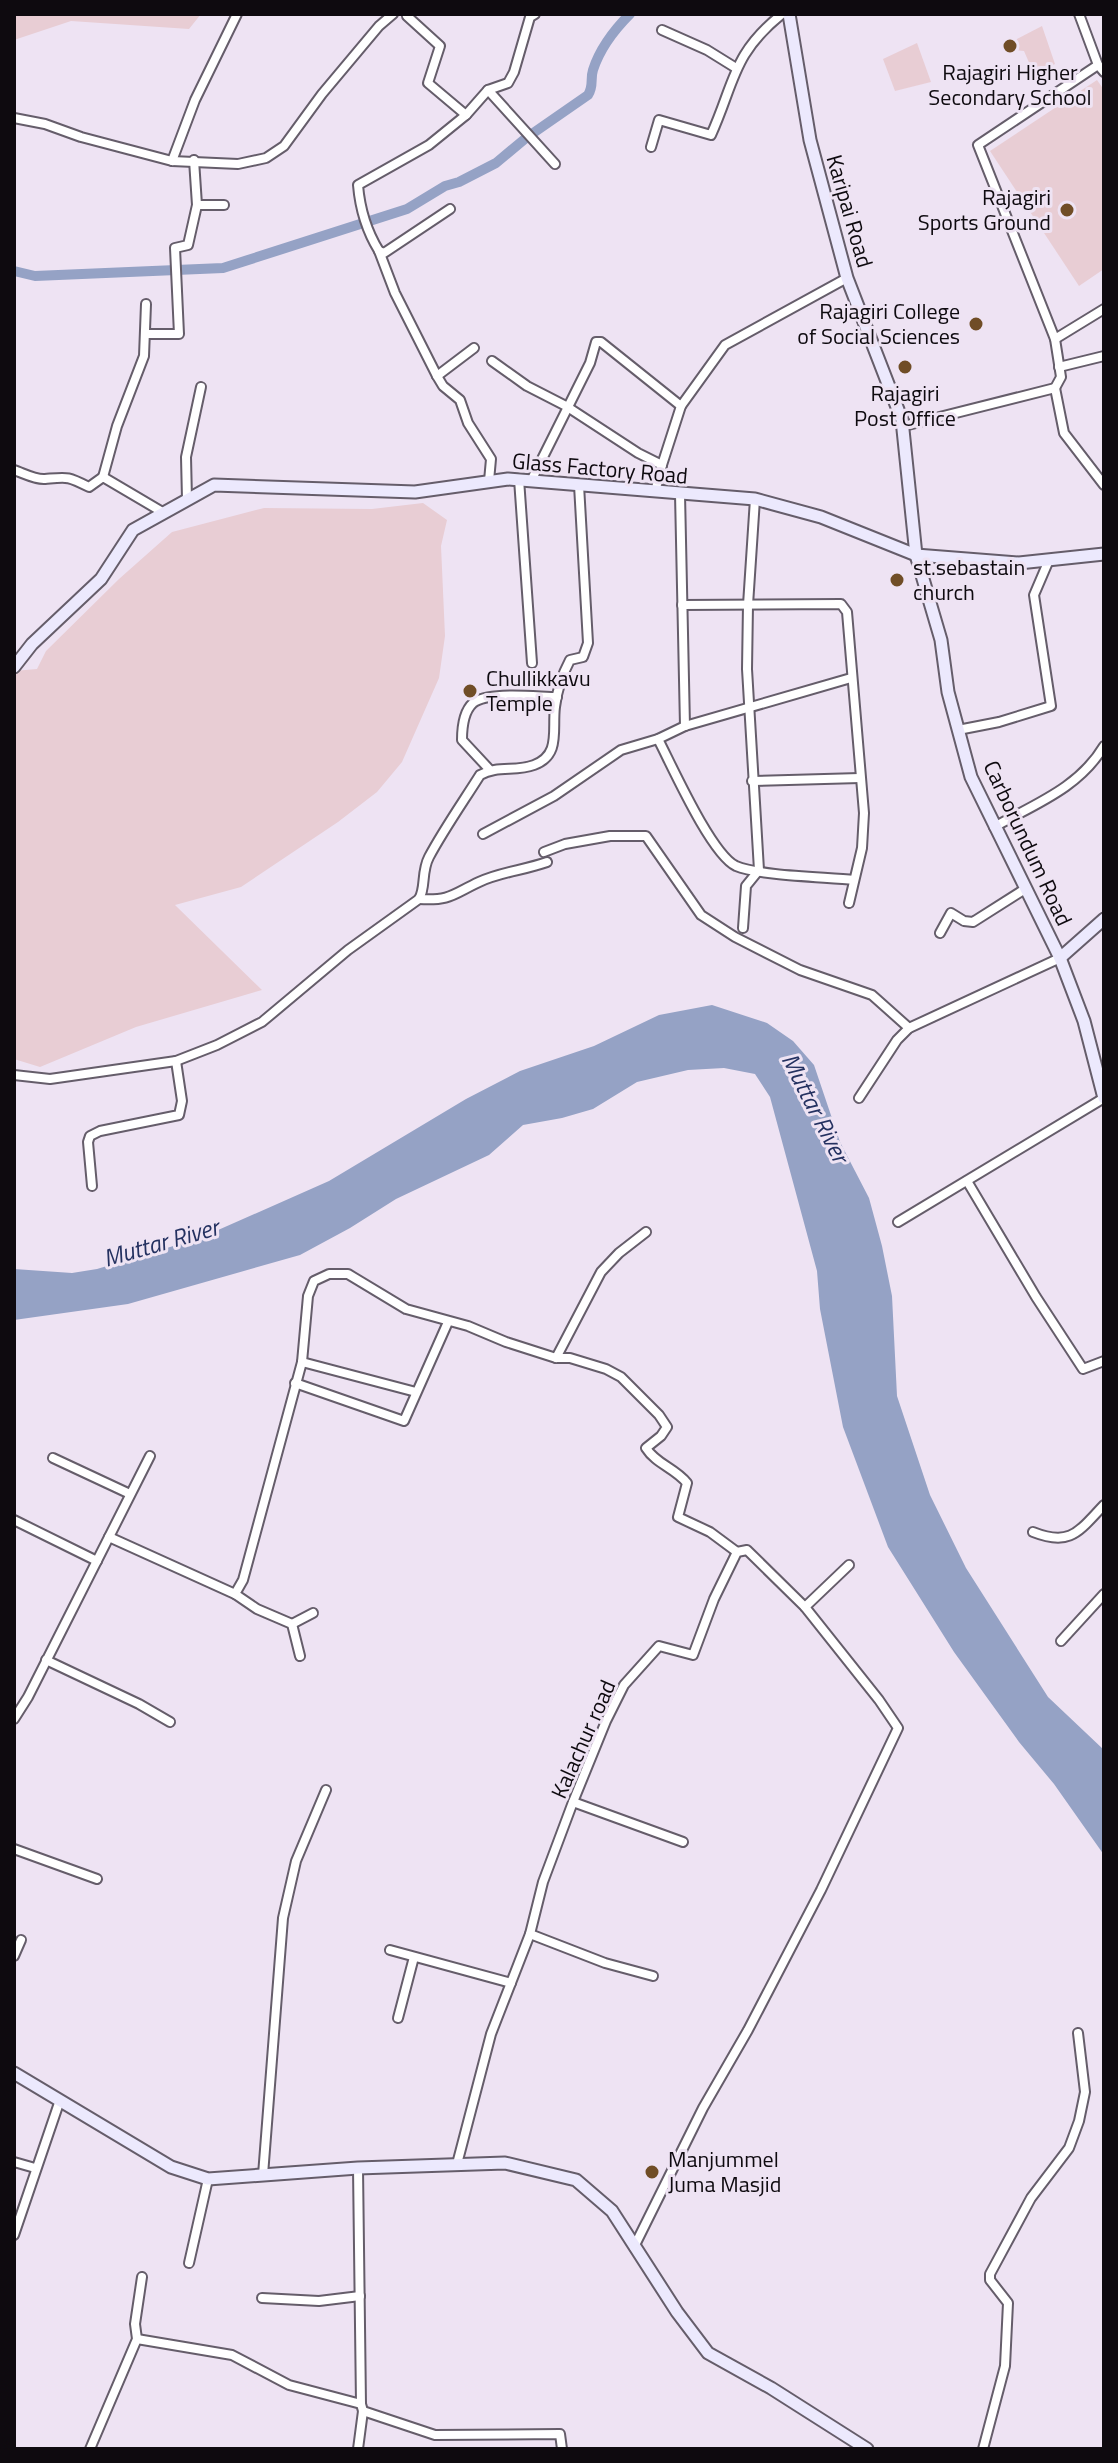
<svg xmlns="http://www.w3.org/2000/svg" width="1118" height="2463" viewBox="0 0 1118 2463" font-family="'Titillium Web',sans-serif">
	<rect width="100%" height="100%" fill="#eee3f3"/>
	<g fill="#e8cdd4">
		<polygon points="14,14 201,14 189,29 71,21 14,40"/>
		<polygon points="1042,26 1055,64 1034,74 1024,51 1014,50 1011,42"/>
		<polygon points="917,43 931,82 895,91 883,59"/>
		<polygon points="1097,80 1104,90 1104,269 1079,286 990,151"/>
		<polygon points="423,503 447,520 441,546 445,636 439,678 402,762 377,792 338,822 241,887 175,905 262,990 136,1027 40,1067 14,1059 14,671 37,669 46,651 119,579 172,532 264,508 372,509"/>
	</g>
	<polygon fill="#95a2c5" points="712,1005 767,1023 793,1041 814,1065 840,1142 869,1198 882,1246 892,1296 897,1396 930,1495 966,1568 1048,1697 1104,1750 1104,1855 1054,1784 1019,1742 954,1652 888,1547 843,1427 820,1309 817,1271 770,1097 755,1074 724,1068 688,1070 637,1082 593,1109 562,1118 523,1125 489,1155 396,1199 350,1228 300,1255 128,1304 14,1320 14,1269 72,1273 97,1269 200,1238 329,1181 466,1099 520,1071 594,1046 659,1015"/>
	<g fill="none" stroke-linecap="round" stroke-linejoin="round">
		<path stroke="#95a2c5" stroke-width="10" d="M14,271L35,276L223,268L407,209L445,186L459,182L496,163L526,138L588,95C594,86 590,79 593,70C600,48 614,30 630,14"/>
		<g stroke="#655d6a" stroke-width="12">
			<g id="street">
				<polyline points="1079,14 1098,65 1104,72"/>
				<polyline points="407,16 440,46 428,83 466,115"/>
				<polyline points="662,30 707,50 736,68"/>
				<polyline points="488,90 555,164"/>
				<polyline points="14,118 45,124 81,137 172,161 238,164 266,158 284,146 322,94 379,26 393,14"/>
				<path d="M651,147L659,120L711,135C735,82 732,54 782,14"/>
				<polyline points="172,161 195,100 237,14"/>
				<polyline points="197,205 224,205"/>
				<path d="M450,209L384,253L379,251C366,230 360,209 358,185L429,145L466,115L488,90L508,83L514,72L530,17L535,14"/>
				<polyline points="379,251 395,293 437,376 443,386 460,400 468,423 491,459 489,481"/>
				<polyline points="145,334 179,334 175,248 188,245 197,205 194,160"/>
				<polyline points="1055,339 1104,309"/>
				<polyline points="492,361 527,386 566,406 638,453 662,465 681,406 725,345 847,278"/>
				<polyline points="1059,367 1104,356"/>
				<polyline points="437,376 474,348"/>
				<polyline points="1055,388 1064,433 1104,485"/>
				<polyline points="904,426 1055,388 1061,377 1055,339 978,145 1098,65"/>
				<path d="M14,470C23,473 36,480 45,479C68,477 67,476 89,487L103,477L164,513"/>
				<polyline points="103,477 117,426 144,356 146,304"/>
				<polyline points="519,479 532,663"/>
				<polyline points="531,481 590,363 596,342 601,342 681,406"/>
				<polyline points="655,492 662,465"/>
				<polyline points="680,494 685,726"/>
				<polyline points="187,499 186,457 201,387"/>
				<polyline points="682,605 841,604 847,612 864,813 862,848 849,903"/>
				<polyline points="958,730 999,722 1051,706 1034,595 1049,560"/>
				<path d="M658,739C672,766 711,854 736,866C760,876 826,877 854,880"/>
				<path d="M489,769L462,740C462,728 463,712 473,703C488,691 538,697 557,697"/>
				<polyline points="752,781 860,778"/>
				<path d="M994,827C1035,804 1079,788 1104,746"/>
				<polyline points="483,834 554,796 621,750 658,739 685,726 851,678"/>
				<polyline points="544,852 565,844 610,836 646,836 701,915 735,937 800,970 872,995 909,1028"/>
				<path d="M419,899C451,901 453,894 479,882C500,872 525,870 547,862"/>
				<polyline points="743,928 746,886 759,870 747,669 748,605 755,499"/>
				<polyline points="940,933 951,913 964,921 973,922 1025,889"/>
				<path d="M14,1075L50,1079L176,1061L217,1045L262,1022L348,950L419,899C426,888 421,872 429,857C444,829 463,802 480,775C497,765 516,772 534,765C561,755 552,730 555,707C557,690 562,675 570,660L583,657L588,643L579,485"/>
				<polyline points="859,1098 897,1040 909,1028 1060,958"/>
				<polyline points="967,1181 1036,1297 1083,1369 1104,1361"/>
				<polyline points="92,1186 88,1142 90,1136 100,1131 179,1115 182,1101 176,1061"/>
				<polyline points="898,1222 1104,1098"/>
				<polyline points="556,1358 601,1272 619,1253 646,1232"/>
				<polyline points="302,1362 416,1392"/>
				<polyline points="295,1383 404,1421 448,1322"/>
				<polyline points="53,1458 130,1494"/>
				<polyline points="14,1520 97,1561"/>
				<path d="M1033,1532C1071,1547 1079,1531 1104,1505"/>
				<polyline points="109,1537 235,1594"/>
				<polyline points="805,1607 849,1565"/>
				<polyline points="292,1624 313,1613"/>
				<polyline points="1061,1641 1104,1594"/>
				<path d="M300,1656L292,1624L257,1609L235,1594L243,1580L302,1362L308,1296L314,1281L329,1274H348L406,1309L468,1326L506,1342L556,1358H570L606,1369L621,1377L659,1415L667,1427L661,1436L646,1448C656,1464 675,1468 687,1483L678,1517L710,1532L737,1552"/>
				<polyline points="46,1660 139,1704 170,1722"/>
				<polyline points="14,1719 28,1697 150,1456"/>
				<polyline points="573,1802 683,1842"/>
				<polyline points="14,1849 97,1879"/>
				<polyline points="530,1934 605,1963 653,1976"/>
				<polyline points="390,1950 511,1983"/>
				<polyline points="14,1956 21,1940"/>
				<polyline points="398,2018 414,1957"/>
				<polyline points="14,2162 35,2168"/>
				<polyline points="457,2164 491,2034 530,1934 543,1882 573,1802 606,1721 624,1685 659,1646 693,1655 714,1599 737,1552 747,1550 805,1607 879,1700 898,1728 821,1890 748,2030 703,2108 634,2247"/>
				<polyline points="263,2175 283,1918 296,1861 326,1790"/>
				<polyline points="14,2235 60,2100"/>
				<polyline points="189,2263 208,2179"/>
				<polyline points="262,2298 319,2301 360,2296"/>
				<polyline points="137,2339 232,2355 289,2385 361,2404"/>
				<polyline points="363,2411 435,2435 560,2434 562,2449"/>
				<polyline points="90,2449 137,2339 135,2324 142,2277"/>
				<polyline points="358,2449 363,2411 361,2404 358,2168"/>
				<polyline points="983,2449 1005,2366 1008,2303 990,2280 990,2274 1031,2198 1069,2148 1079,2121 1085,2092 1078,2033"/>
			</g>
		</g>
		<g stroke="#655d6a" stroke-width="15">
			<g id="secondary">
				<polyline points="789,14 810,140 847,278 902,420 916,555 941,640 948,692 971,777 1060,958 1084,1021 1104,1098"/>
				<polyline points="14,667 32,644 101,579 133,530 214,485 415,492 508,479 755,499 821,517 916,555 1019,563 1104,554"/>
				<polyline points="1060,958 1104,919"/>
				<polyline points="14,2073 171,2167 208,2179 358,2168 505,2163 576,2180 612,2211 677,2312 708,2353 771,2388 867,2449"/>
			</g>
		</g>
		<use href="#street" stroke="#fff" stroke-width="8"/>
		<use href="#secondary" stroke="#ece9fd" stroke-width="11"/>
	</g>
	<g fill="#704d26" stroke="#eee3f3" stroke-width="3">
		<circle cx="1010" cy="46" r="8"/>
		<circle cx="1067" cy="210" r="8"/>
		<circle cx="976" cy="324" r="8"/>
		<circle cx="905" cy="367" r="8"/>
		<circle cx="897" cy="580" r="8"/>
		<circle cx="470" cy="691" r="8"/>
		<circle cx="652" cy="2172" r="8"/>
	</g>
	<g text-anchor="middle" stroke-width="6" stroke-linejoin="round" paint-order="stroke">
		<g font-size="22" fill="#0e0a0f" stroke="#eee3f3" text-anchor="start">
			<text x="1010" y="80" text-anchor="middle">Rajagiri Higher<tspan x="1010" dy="25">Secondary School</tspan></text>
			<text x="1051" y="205" text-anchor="end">Rajagiri<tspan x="1051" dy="25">Sports Ground</tspan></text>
			<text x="960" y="319" text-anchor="end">Rajagiri College<tspan x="960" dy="25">of Social Sciences</tspan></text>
			<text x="905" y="401" text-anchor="middle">Rajagiri<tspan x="905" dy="25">Post Office</tspan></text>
			<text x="913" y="575">st.sebastain<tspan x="913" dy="25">church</tspan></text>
			<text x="486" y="686">Chullikkavu<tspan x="486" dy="25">Temple</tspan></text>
			<text x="668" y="2167">Manjummel<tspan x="668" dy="25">Juma Masjid</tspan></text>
		</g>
		<g font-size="22" fill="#0e0a0f" stroke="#eee3f3">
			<text transform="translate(850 211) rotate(74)" y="8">Karipai Road</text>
			<text transform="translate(600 468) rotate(5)" y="8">Glass Factory Road</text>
			<text transform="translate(1028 843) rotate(65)" y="8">Carborundum Road</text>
			<text transform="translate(583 1739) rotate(-66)" y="8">Kalachur road</text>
		</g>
		<g font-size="24" font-style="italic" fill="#243160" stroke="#eee3f3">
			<text transform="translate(815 1108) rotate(63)" y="8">Muttar River</text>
			<text transform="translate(161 1243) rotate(-16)" y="8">Muttar River</text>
		</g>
	</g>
	<rect width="1118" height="2463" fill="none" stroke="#0e0a0f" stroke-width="32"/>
</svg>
